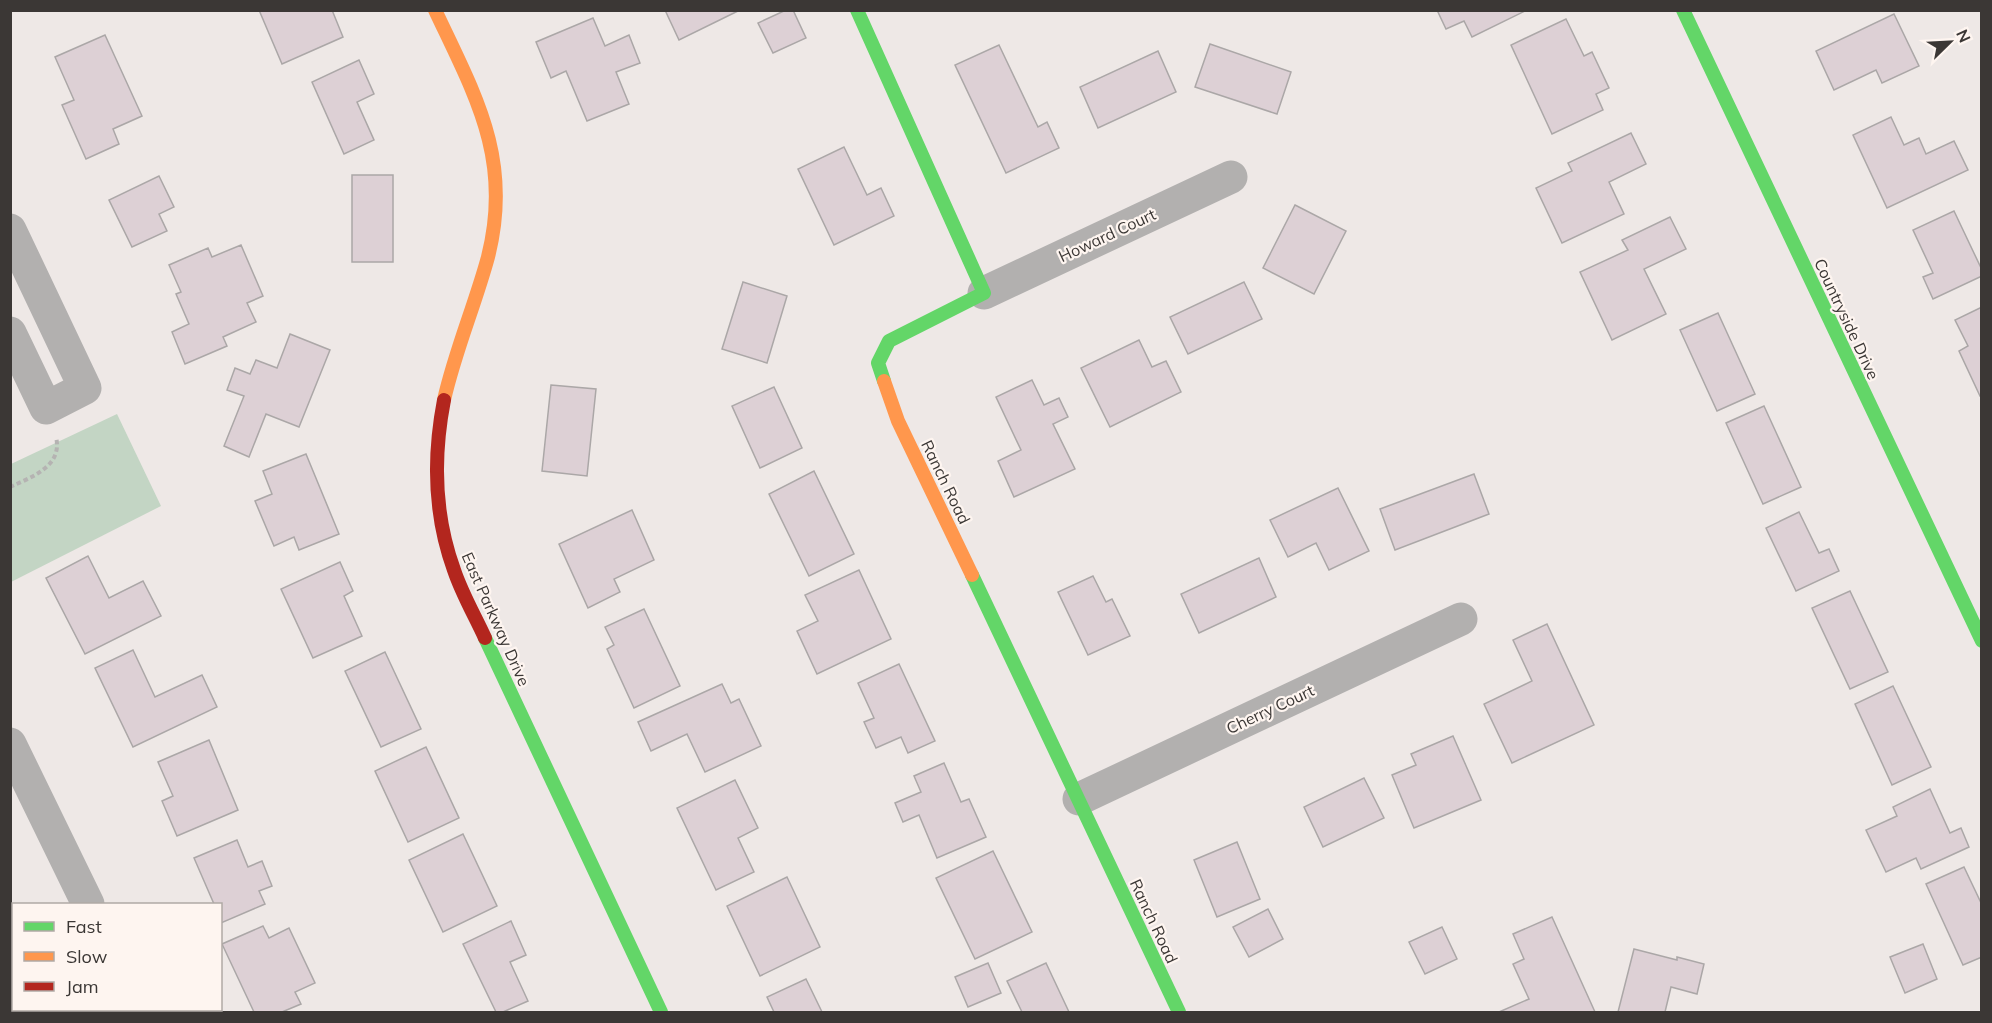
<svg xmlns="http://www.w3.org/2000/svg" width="1992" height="1023" viewBox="0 0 1992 1023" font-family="Mulish,sans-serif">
	<rect width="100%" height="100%" fill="#eee8e6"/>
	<polygon fill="#c3d5c4" points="117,414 161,506 11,582 11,464"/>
	<g fill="#ddd0d5" stroke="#aba7a7" stroke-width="1.5">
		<polygon points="259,10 332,10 343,37 282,64"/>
		<polygon points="665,10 740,10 679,40"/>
		<polygon points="786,10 793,10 806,38 773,53 758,23"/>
		<polygon points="1437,10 1527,10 1472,37 1464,21 1446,29"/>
		<polygon points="1894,14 1919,66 1882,83 1876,70 1834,90 1816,51"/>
		<polygon points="593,18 605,46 629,35 640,63 616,72 629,104 587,121 566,71 551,78 536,42"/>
		<polygon points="1566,19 1584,56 1592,52 1609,88 1596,94 1603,110 1552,134 1511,45"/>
		<polygon points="105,35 142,116 113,129 119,144 86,159 62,105 74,100 55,57"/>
		<polygon points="1210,44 1291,72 1277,114 1195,87"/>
		<polygon points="999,45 1038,127 1047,122 1059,148 1006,173 955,65"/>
		<polygon points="1158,51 1176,92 1098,128 1080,87"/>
		<polygon points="359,60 374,94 357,102 374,140 344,154 312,82"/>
		<polygon points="1891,117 1904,145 1919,138 1926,154 1954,141 1968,170 1887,208 1853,135"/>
		<polygon points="1631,133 1646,164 1609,182 1624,214 1562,243 1536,188 1572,171 1568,163"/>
		<polygon points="844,147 867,195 881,188 894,216 834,245 798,169"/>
		<rect x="352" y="175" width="41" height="87"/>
		<polygon points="159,176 174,207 159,214 167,231 132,247 109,200"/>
		<polygon points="1295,205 1346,231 1314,294 1263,268"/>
		<polygon points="1954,211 1982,270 1982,276 1933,299 1923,277 1933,273 1913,230"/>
		<polygon points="1670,217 1686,249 1644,269 1666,314 1612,340 1580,272 1628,250 1622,240"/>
		<polygon points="241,245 263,296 247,303 256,322 223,337 227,346 185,364 172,332 189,324 176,294 181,292 169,265 208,248 212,257"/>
		<polygon points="743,282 787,296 767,363 722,349"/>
		<polygon points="1244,282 1262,319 1188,354 1170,317"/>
		<polygon points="1982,307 1982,395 1980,396 1959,351 1968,346 1955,320"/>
		<polygon points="1718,313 1755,394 1717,411 1680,330"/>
		<polygon points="290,334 330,350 299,427 266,414 249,457 224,446 244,396 227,390 235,368 250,374 256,360 277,368"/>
		<polygon points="1139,340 1152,367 1166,361 1181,392 1110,427 1081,368"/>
		<polygon points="1032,380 1044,405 1059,398 1068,417 1053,424 1075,469 1014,497 998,461 1021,450 996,397"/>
		<polygon points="551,385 596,389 587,476 542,471"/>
		<polygon points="774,387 802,448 760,468 732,406"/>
		<polygon points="1764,406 1801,487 1763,504 1726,423"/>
		<polygon points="306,454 339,534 299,550 294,537 274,546 255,501 272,494 263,471"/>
		<polygon points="814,471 854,554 809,576 769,494"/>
		<polygon points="1474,474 1489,514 1395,550 1380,509"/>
		<polygon points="1338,488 1369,551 1329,570 1316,543 1288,557 1270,520"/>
		<polygon points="632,510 654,560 614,579 620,592 588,608 559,544"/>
		<polygon points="1799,512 1819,553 1829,549 1839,571 1796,591 1766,528"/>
		<polygon points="88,556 109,598 143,581 161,616 85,654 46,578"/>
		<polygon points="1259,558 1276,597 1199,633 1181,594"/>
		<polygon points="340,562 353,591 344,596 362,636 313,658 281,589"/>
		<polygon points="859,570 891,639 817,674 797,631 818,621 805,595"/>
		<polygon points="1093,576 1106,602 1112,599 1130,636 1088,655 1058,592"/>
		<polygon points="1850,591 1888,672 1850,689 1812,608"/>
		<polygon points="644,609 680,686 634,708 607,649 614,645 605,627"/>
		<polygon points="1547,624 1594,725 1512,763 1484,704 1532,681 1513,640"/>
		<polygon points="133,650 155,697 202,675 217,707 133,747 95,668"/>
		<polygon points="385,652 421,729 381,747 345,671"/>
		<polygon points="899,664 935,741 908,753 901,737 876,748 864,722 874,718 858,683"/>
		<polygon points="722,684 731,703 739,699 761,746 705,772 687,734 651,751 638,722"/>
		<polygon points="1893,686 1931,767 1892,785 1855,704"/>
		<polygon points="1453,736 1481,800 1414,828 1392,775 1416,765 1411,754"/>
		<polygon points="209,740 238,810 177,836 162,801 173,796 158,762"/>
		<polygon points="426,747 459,818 408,842 375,771"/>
		<polygon points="944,763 961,802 969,799 986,837 937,858 919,815 903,822 895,803 921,792 914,776"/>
		<polygon points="1364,778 1384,818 1323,847 1304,807"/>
		<polygon points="735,780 758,828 738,838 754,872 716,890 677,808"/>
		<polygon points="1930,789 1950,833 1961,828 1969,847 1921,869 1916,858 1886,872 1866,830 1897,816 1893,807"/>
		<polygon points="463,834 497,906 443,932 409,860"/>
		<polygon points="237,840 248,867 262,861 272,886 259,891 265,904 221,923 220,904 214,904 194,858"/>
		<polygon points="1237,842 1260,899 1217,917 1194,860"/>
		<polygon points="993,851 1032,932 975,959 936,878"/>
		<polygon points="1964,867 1982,905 1982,957 1963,965 1926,884"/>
		<polygon points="787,877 820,947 760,976 727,906"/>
		<polygon points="1268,909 1283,939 1249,957 1233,927"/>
		<polygon points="1552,917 1595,1012 1499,1012 1529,999 1513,964 1524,959 1513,934"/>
		<polygon points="511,921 526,955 510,962 528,1001 503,1012 496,1012 463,944"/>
		<polygon points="263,926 269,938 289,928 315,983 295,992 301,1004 282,1012 254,1012 222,944"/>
		<polygon points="1442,927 1457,959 1425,974 1409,942"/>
		<polygon points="1923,944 1937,979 1905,993 1890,957"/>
		<polygon points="1634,949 1677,960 1677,957 1704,964 1697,994 1671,987 1665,1012 1618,1012"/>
		<polygon points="988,963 1001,993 968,1007 955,977"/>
		<polygon points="1046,963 1069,1012 1022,1012 1007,981"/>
		<polygon points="806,979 822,1012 774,1012 767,997"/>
		<polygon points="14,981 14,1010 31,1010 25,1012 10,1012 10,982"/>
	</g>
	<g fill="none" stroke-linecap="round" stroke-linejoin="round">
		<path stroke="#b5b3b2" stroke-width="4" stroke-dasharray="4.5 3" stroke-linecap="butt" d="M10,487C32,477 63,466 56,437"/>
		<g stroke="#b2b0af" stroke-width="33">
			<polyline points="10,230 85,388 46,408 10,333"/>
			<polyline points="984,293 1231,177"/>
			<polyline points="10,744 88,904"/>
			<polyline points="1079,799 1461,619"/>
			<polyline points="138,1010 140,1012"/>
		</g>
		<g stroke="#63d668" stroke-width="14">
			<polyline points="857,10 984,293 889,341 878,363 884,381"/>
			<polyline points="1683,10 1982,641"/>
			<polyline points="972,575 1179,1012"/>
			<polyline points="485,638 661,1012"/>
		</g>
		<g stroke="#ff974d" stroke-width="14">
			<path d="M435,10C475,95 513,159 488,257C475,305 455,351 444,400"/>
			<polyline points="884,381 898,421 972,575"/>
		</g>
		<path stroke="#b3261e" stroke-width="14" d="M444,400C433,457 434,515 454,570C462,594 475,616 485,638"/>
	</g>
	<g text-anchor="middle" stroke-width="4.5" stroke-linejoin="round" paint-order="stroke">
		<g font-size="16" fill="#3b3735" stroke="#fef5f0">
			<text transform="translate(1107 235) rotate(-25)" y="6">Howard Court</text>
			<text transform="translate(1847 319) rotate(65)" y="6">Countryside Drive</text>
			<text transform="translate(946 482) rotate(64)" y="6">Ranch Road</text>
			<text transform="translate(496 619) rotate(66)" y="6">East Parkway Drive</text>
			<text transform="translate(1270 709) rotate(-25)" y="6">Cherry Court</text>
			<text transform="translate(1154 921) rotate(65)" y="6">Ranch Road</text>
		</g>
	</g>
	<rect width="1992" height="1023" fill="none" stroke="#3b3735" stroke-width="24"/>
	<rect x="12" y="903" width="210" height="108" fill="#fef5f0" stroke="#b0a9a5" stroke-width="1.5"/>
	<rect x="24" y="922" width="30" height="9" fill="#63d668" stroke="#b0a9a5" stroke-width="1.5"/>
	<text x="66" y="933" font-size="18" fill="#3b3735">Fast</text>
	<rect x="24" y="952" width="30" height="9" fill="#ff974d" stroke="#b0a9a5" stroke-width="1.5"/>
	<text x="66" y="963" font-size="18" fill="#3b3735">Slow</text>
	<rect x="24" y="982" width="30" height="9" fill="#b3261e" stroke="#b0a9a5" stroke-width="1.5"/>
	<text x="66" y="993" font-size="18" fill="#3b3735">Jam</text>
	<g transform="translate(1950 42) rotate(66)" stroke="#fef5f0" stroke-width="4.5" paint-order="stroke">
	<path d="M0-4.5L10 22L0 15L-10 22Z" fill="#3b3735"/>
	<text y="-9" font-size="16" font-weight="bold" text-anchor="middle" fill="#3b3735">N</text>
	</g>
</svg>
